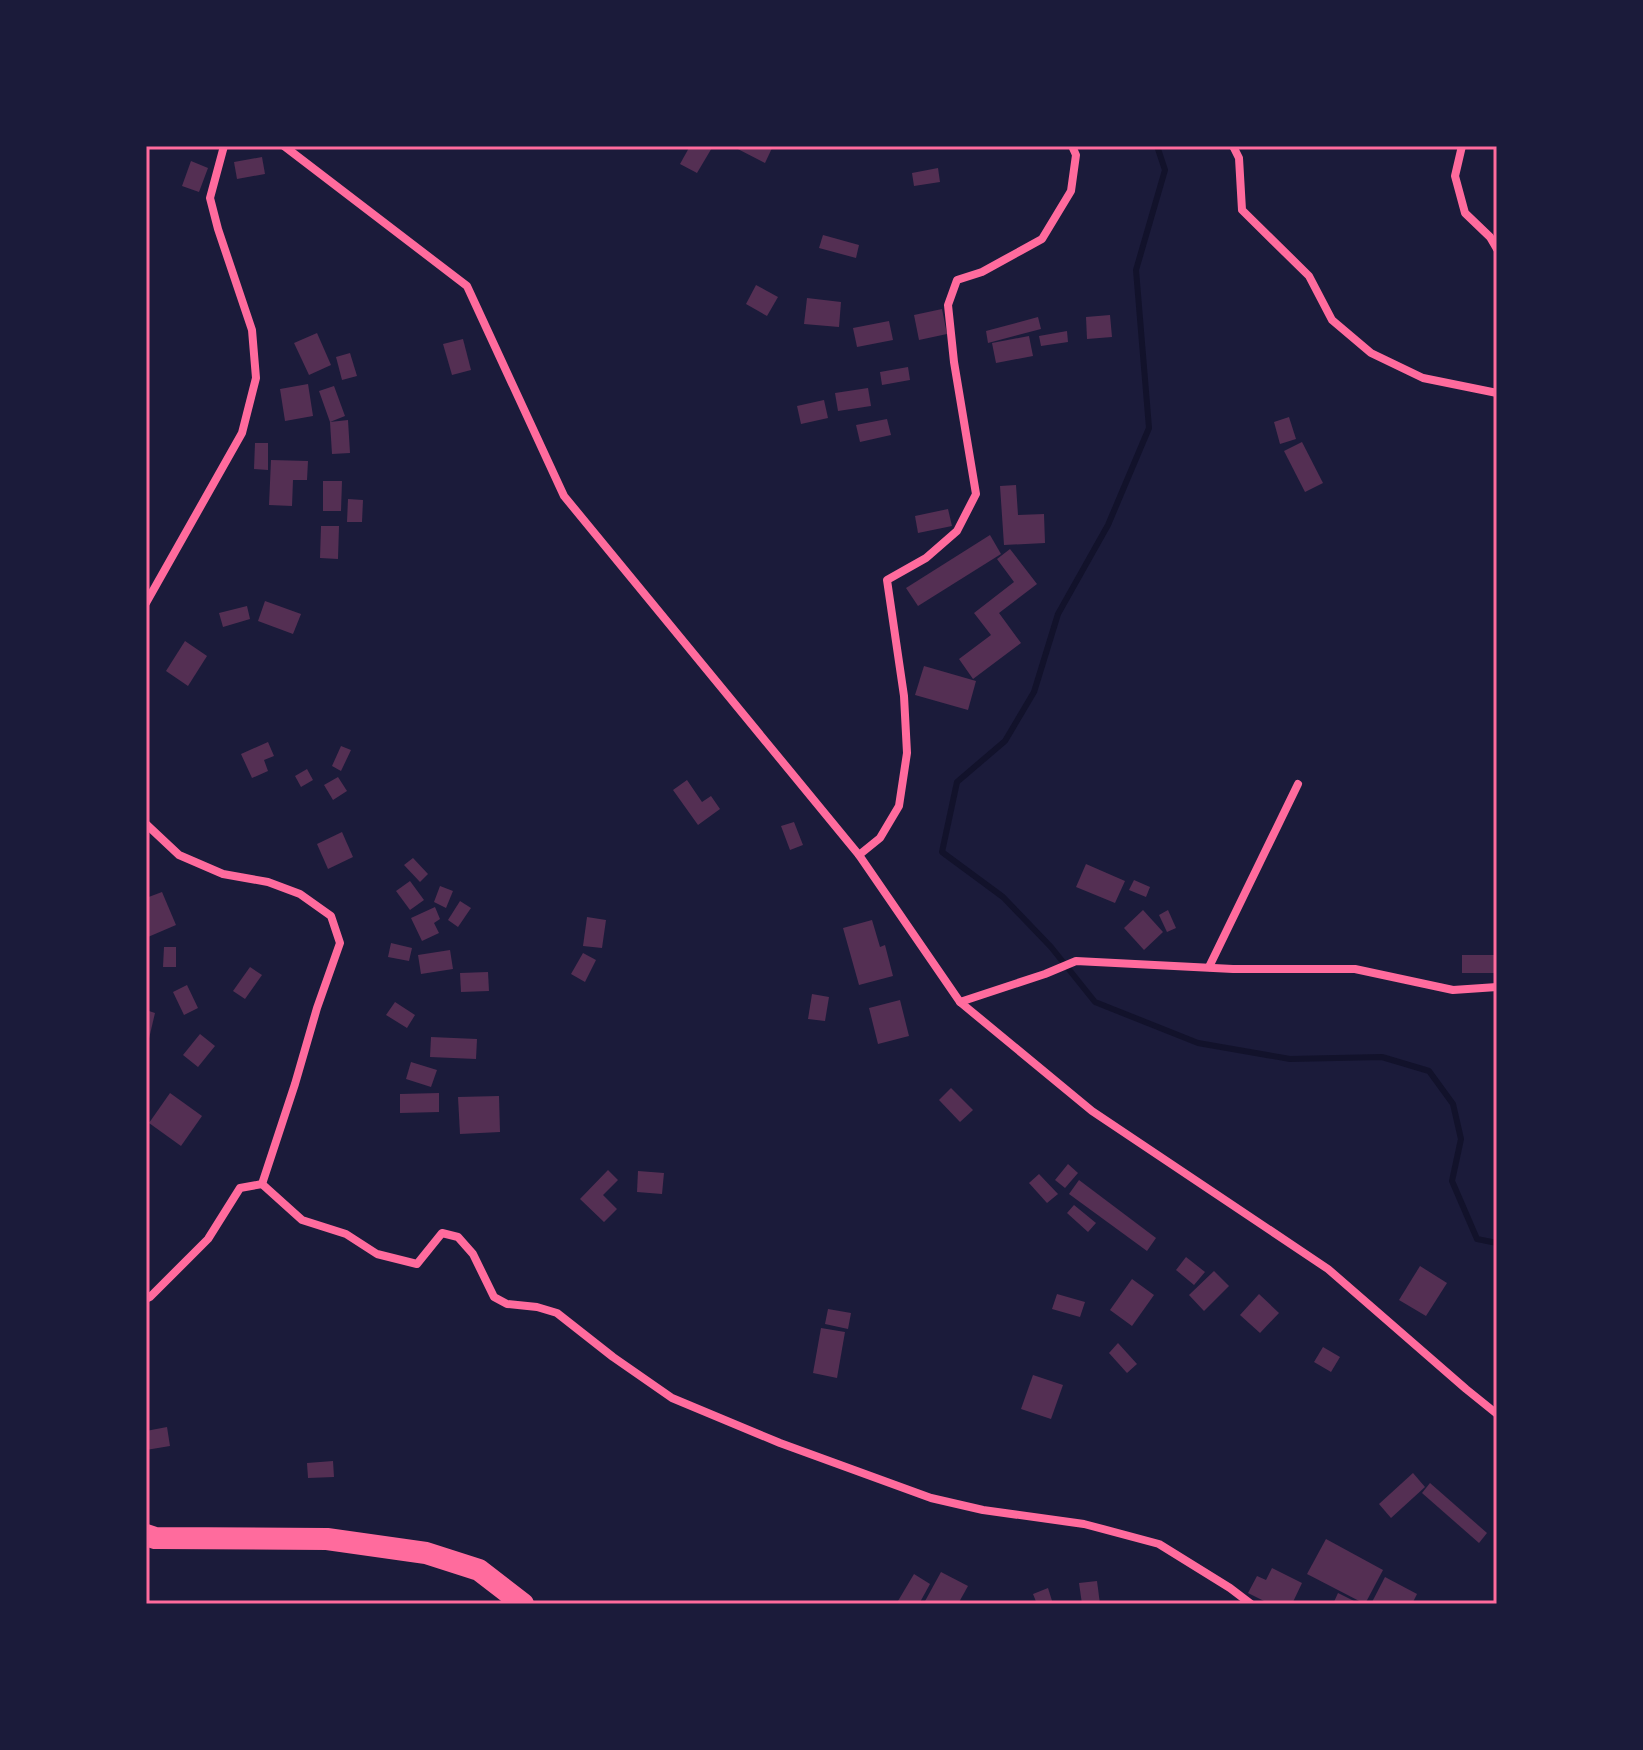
<svg xmlns="http://www.w3.org/2000/svg" width="1643" height="1750" viewBox="0 0 1643 1750" font-family="'Nunito Sans',sans-serif">
	<rect width="100%" height="100%" fill="#1b1b3a"/>
	<g fill="none" stroke-linecap="round" stroke-linejoin="round">
		<polyline stroke="#12122b" stroke-width="6" points="1157,146 1165,170 1136,270 1149,428 1108,525 1058,614 1034,692 1005,741 957,782 942,852 1003,897 1051,947 1095,1002 1198,1043 1290,1059 1382,1057 1429,1071 1453,1104 1461,1139 1452,1181 1477,1239 1497,1243"/>
	</g>
	<g fill="#542f53">
		<polygon points="690,146 713,146 697,173 680,164"/>
		<polygon points="732,146 773,146 765,163"/>
		<polygon points="262,157 265,174 237,179 234,162"/>
		<polygon points="191,161 208,168 199,192 182,186"/>
		<polygon points="938,168 940,182 914,186 912,173"/>
		<polygon points="823,235 859,245 856,258 819,248"/>
		<polygon points="756,285 778,297 767,316 746,304"/>
		<polygon points="807,298 841,302 839,327 804,324"/>
		<polygon points="942,309 947,334 919,340 914,315"/>
		<polygon points="1110,315 1112,337 1087,339 1086,317"/>
		<polygon points="1038,317 1041,329 988,343 986,331"/>
		<polygon points="889,321 893,340 857,347 853,328"/>
		<polygon points="1067,331 1068,342 1041,346 1039,336"/>
		<polygon points="317,333 331,365 309,375 294,343"/>
		<polygon points="1029,336 1033,356 996,363 992,343"/>
		<polygon points="463,339 471,370 452,375 443,344"/>
		<polygon points="350,353 357,376 342,380 336,357"/>
		<polygon points="908,367 910,380 882,385 880,372"/>
		<polygon points="308,384 313,416 285,421 280,389"/>
		<polygon points="334,386 345,416 330,422 348,420 350,453 332,454 330,422 319,391"/>
		<polygon points="868,388 871,406 838,411 835,393"/>
		<polygon points="824,400 828,418 801,424 797,406"/>
		<polygon points="1289,417 1296,439 1280,444 1274,422"/>
		<polygon points="887,419 891,435 860,442 856,425"/>
		<polygon points="1302,442 1323,483 1305,492 1284,451"/>
		<polygon points="255,443 268,443 268,470 254,469"/>
		<polygon points="271,460 308,461 307,480 293,480 292,506 269,505"/>
		<polygon points="323,481 342,481 341,511 323,511"/>
		<polygon points="1016,485 1018,515 1044,514 1045,543 1004,545 1000,486"/>
		<polygon points="348,499 363,500 362,522 347,522"/>
		<polygon points="948,509 952,526 918,533 915,516"/>
		<polygon points="321,526 339,526 338,559 320,558"/>
		<polygon points="990,535 1001,554 918,606 906,588"/>
		<polygon points="1010,549 1037,584 999,613 1021,643 973,679 959,659 991,635 974,613 1014,582 997,559"/>
		<polygon points="265,601 301,614 293,634 258,621"/>
		<polygon points="247,606 250,619 223,627 219,613"/>
		<polygon points="185,641 207,656 188,686 166,671"/>
		<polygon points="924,666 976,681 968,710 915,695"/>
		<polygon points="268,742 274,756 264,760 268,771 252,778 241,754"/>
		<polygon points="341,746 351,750 341,771 332,766"/>
		<polygon points="307,769 313,780 301,787 295,776"/>
		<polygon points="338,777 347,791 333,800 324,785"/>
		<polygon points="687,780 702,802 711,796 720,809 698,825 673,790"/>
		<polygon points="794,822 803,845 790,850 781,826"/>
		<polygon points="342,832 353,857 328,869 317,844"/>
		<polygon points="413,858 428,874 420,882 404,865"/>
		<polygon points="1086,864 1125,881 1115,903 1076,887"/>
		<polygon points="1134,880 1150,887 1146,897 1129,890"/>
		<polygon points="410,881 424,900 410,910 396,891"/>
		<polygon points="440,886 453,891 446,908 434,902"/>
		<polygon points="162,892 176,925 148,937 146,932 146,898"/>
		<polygon points="460,901 471,908 458,927 448,920"/>
		<polygon points="435,907 440,919 434,923 439,933 422,941 411,918"/>
		<polygon points="1143,910 1163,932 1144,950 1124,928"/>
		<polygon points="1168,910 1176,928 1167,932 1159,915"/>
		<polygon points="587,917 606,920 602,948 583,946"/>
		<polygon points="872,920 880,947 885,945 893,976 859,985 843,928"/>
		<polygon points="391,943 412,948 409,961 388,957"/>
		<polygon points="164,947 176,947 176,967 163,967"/>
		<polygon points="450,950 453,969 421,974 418,955"/>
		<polygon points="583,953 596,960 585,982 571,974"/>
		<rect x="1462" y="955" width="35" height="18"/>
		<polygon points="250,967 262,975 245,999 233,991"/>
		<polygon points="488,972 489,991 461,992 460,973"/>
		<polygon points="187,985 198,1008 184,1015 173,992"/>
		<polygon points="812,994 829,997 825,1021 808,1019"/>
		<polygon points="900,1000 909,1036 878,1044 869,1008"/>
		<polygon points="395,1002 415,1015 407,1028 386,1015"/>
		<polygon points="146,1010 155,1013 147,1047 146,1047"/>
		<polygon points="200,1034 215,1046 198,1067 183,1055"/>
		<polygon points="431,1037 477,1039 476,1059 430,1057"/>
		<polygon points="411,1062 437,1070 431,1087 406,1079"/>
		<polygon points="951,1088 973,1110 960,1122 939,1100"/>
		<polygon points="170,1093 202,1116 181,1146 149,1123"/>
		<polygon points="439,1093 439,1112 400,1113 400,1094"/>
		<polygon points="499,1096 500,1132 460,1134 458,1097"/>
		<polygon points="1068,1164 1078,1173 1065,1188 1055,1180"/>
		<polygon points="608,1170 618,1180 603,1195 617,1209 604,1222 580,1199"/>
		<polygon points="638,1171 664,1173 662,1194 637,1192"/>
		<polygon points="1039,1174 1058,1194 1047,1203 1029,1183"/>
		<polygon points="1079,1180 1156,1238 1147,1251 1069,1194"/>
		<polygon points="1074,1205 1096,1223 1088,1232 1067,1213"/>
		<polygon points="1186,1257 1205,1272 1194,1285 1176,1270"/>
		<polygon points="1420,1266 1447,1283 1426,1316 1399,1300"/>
		<polygon points="1214,1271 1229,1286 1204,1311 1189,1295"/>
		<polygon points="1132,1279 1154,1295 1132,1326 1110,1310"/>
		<polygon points="1057,1294 1085,1302 1080,1317 1052,1309"/>
		<polygon points="1259,1294 1279,1313 1260,1333 1240,1315"/>
		<polygon points="828,1309 851,1313 848,1329 825,1324"/>
		<polygon points="821,1328 845,1332 837,1378 813,1373"/>
		<polygon points="1118,1343 1137,1364 1127,1373 1109,1353"/>
		<polygon points="1323,1347 1340,1357 1331,1372 1314,1362"/>
		<polygon points="1033,1375 1063,1385 1051,1419 1021,1409"/>
		<polygon points="167,1427 170,1446 146,1450 146,1431"/>
		<polygon points="333,1461 334,1477 308,1478 307,1463"/>
		<polygon points="1413,1473 1425,1487 1391,1518 1379,1504"/>
		<polygon points="1430,1483 1487,1533 1479,1543 1422,1493"/>
		<polygon points="1326,1539 1383,1570 1365,1604 1307,1574"/>
		<polygon points="1272,1568 1302,1583 1292,1604 1270,1604 1248,1593 1257,1576 1266,1580"/>
		<polygon points="941,1572 968,1586 958,1604 924,1603"/>
		<polygon points="914,1574 930,1584 919,1604 903,1604 898,1601"/>
		<polygon points="1385,1577 1417,1594 1412,1604 1371,1604"/>
		<polygon points="1097,1581 1100,1604 1082,1604 1079,1583"/>
		<polygon points="1048,1588 1053,1604 1037,1604 1033,1594"/>
		<polygon points="1338,1593 1360,1604 1333,1604"/>
	</g>
	<g fill="none" stroke-linecap="round" stroke-linejoin="round">
		<g stroke="#ff6b9d" stroke-width="8">
			<polyline points="284,146 467,286 564,496 859,855 960,1002"/>
			<polyline points="1233,146 1239,158 1242,210 1309,276 1332,320 1371,353 1423,378 1497,393"/>
			<polyline points="1462,146 1455,176 1465,213 1490,237 1497,249"/>
			<polyline points="146,603 242,433 256,378 252,330 218,229 210,198 224,146"/>
			<polyline points="146,824 179,855 223,874 268,882 300,894 331,916 340,943 317,1008 295,1084 262,1184 240,1188 208,1239 150,1297 146,1299"/>
			<polyline points="859,855 880,838 899,806 907,753 904,696 887,580 926,558 957,531 976,494 954,362 948,305 957,280 982,272 1042,239 1071,191 1076,155 1072,146"/>
			<polyline points="1209,967 1298,784"/>
			<polyline points="1497,987 1453,990 1355,969 1233,969 1076,961 1045,974 960,1002 1092,1111 1328,1269 1466,1389 1497,1414"/>
			<polyline points="262,1184 302,1220 346,1234 377,1254 417,1264 442,1233 458,1237 473,1254 494,1297 507,1304 537,1307 557,1313 613,1357 672,1398 780,1443 931,1498 983,1510 1084,1524 1159,1544 1230,1588 1251,1604"/>
		</g>
		<polyline stroke="#ff6b9d" stroke-width="22" points="146,1535 155,1538 327,1539 426,1553 479,1570 523,1604"/>
	</g>
	<rect width="1643" height="1750" fill="none" stroke="#1b1b3a" stroke-width="296"/>
	<rect x="148" y="148" width="1347" height="1454" fill="none" stroke="#ff6b9d" stroke-width="3"/>
</svg>
